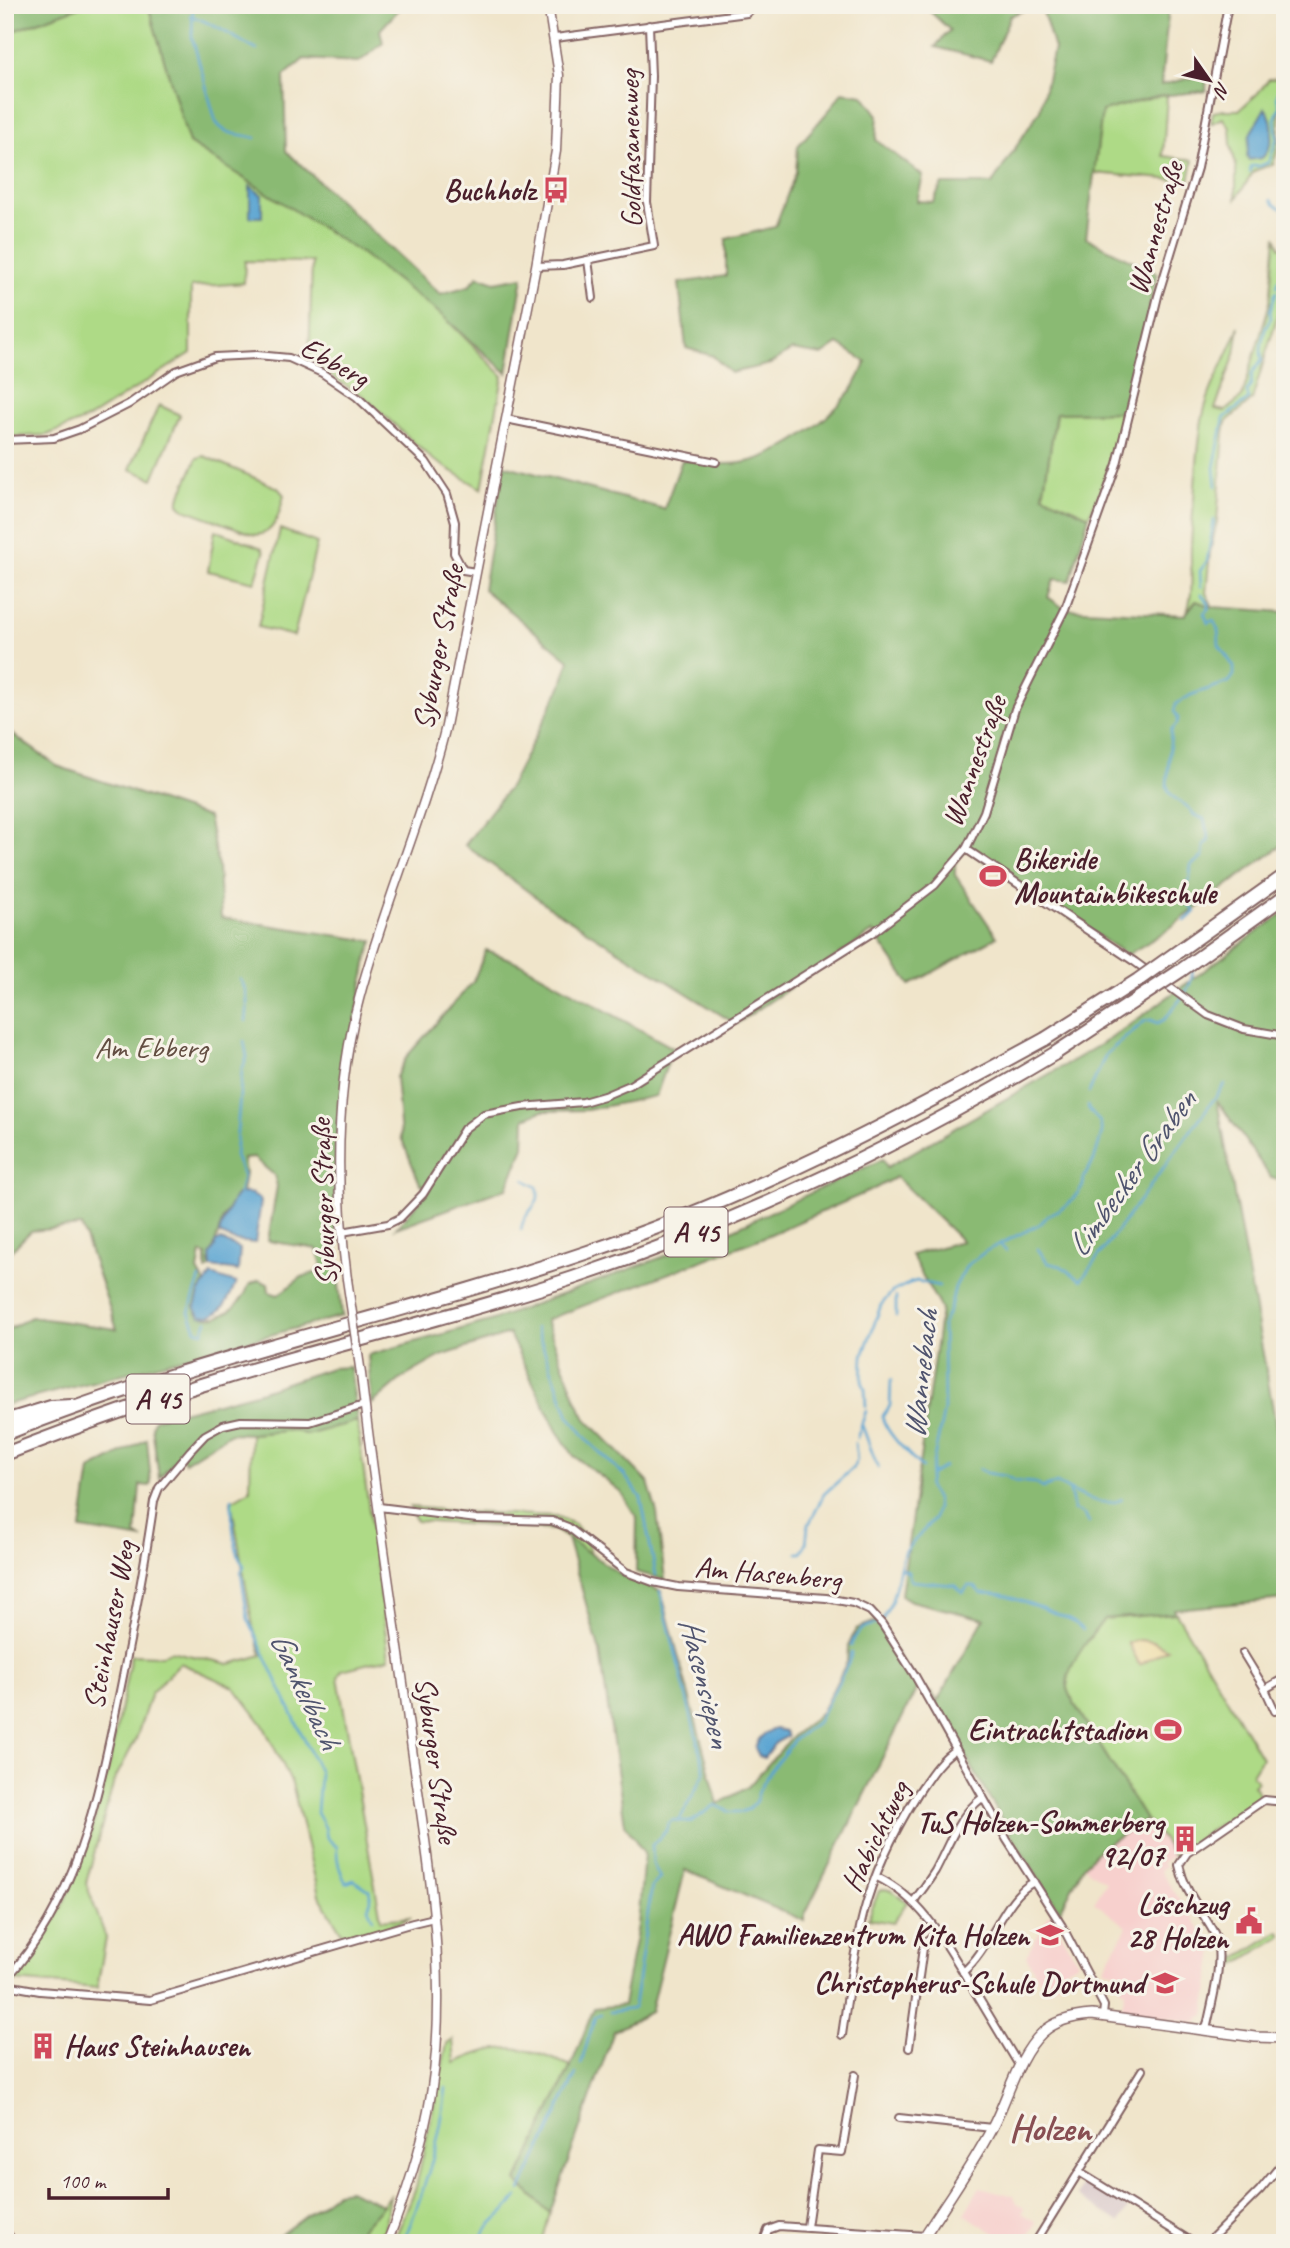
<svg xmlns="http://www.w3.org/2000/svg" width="1290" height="2248" viewBox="0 0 1290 2248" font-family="Caveat,sans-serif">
	<rect width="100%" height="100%" fill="#f7f3e8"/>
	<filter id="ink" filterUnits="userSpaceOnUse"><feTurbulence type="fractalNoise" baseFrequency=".0143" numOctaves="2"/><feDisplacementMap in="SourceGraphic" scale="14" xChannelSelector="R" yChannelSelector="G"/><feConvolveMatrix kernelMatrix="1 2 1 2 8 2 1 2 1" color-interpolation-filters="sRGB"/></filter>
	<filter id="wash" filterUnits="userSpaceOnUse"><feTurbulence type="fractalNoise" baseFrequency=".00686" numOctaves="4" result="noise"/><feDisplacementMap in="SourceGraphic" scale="28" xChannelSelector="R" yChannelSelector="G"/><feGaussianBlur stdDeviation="1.57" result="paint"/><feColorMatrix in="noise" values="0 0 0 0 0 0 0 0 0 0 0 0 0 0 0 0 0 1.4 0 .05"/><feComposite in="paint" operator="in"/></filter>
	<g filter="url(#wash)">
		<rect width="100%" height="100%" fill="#f0e5cb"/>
		<g fill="#f7d0cd">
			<polygon points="1146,1820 1162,1838 1173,1856 1162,1863 1165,1867 1160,1871 1205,1936 1207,1937 1206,1948 1214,1950 1205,2015 1199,2018 1198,2023 1121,2011 1125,1990 1119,1989 1121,1973 1103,1969 1127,1927 1094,1902 1106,1882 1083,1866 1102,1847"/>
			<polygon points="1050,1913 1078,1962 1065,1970 1068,1976 1046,1992 1026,1956"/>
			<polygon points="980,2187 1014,2196 1017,2203 1024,2208 1022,2213 1037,2222 1024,2243 1010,2243 964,2214"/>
		</g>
		<polygon fill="#d2bec3" points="1085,2182 1128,2209 1119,2222 1077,2196"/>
		<g fill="#aeda86" stroke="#7c7c58" stroke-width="2">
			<polygon points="84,5 148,5 189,143 361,253 442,315 503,376 482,489 432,459 363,396 309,363 312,262 245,261 244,283 191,287 191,353 89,418 47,435 5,437 5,34"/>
			<path d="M1285,78C1285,90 1282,100 1280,112C1277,134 1282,141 1273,164L1254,171L1236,199V166L1231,145L1230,128L1223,118L1211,124L1213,112L1224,110H1239L1257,94L1269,79Z"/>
			<polygon points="1160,96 1167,96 1163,156 1193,160 1189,181 1094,173 1102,111"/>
			<path d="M1276,236L1280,247H1285V291L1252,400L1226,422L1224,433L1217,521L1210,552L1206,593L1213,607L1196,601L1186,615C1195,591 1190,571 1191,546C1193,506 1196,466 1201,427C1206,389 1227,361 1239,326L1235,354L1215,409L1225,411L1242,397L1270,302Z"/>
			<polygon points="159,405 180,415 153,479 130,469"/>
			<polygon points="1126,412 1100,491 1089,516 1043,496 1056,413"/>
			<path d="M204,456L278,488L284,495C280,511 276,535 255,535L184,509L179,504V499L197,458Z"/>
			<polygon points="280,529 317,543 294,636 258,627"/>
			<polygon points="215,530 262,548 264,553 255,582 208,571"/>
			<path d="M357,1421L389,1658L342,1670L338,1677L381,1920L411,1917L396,1924L345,1938L319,1895L292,1783L263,1725L234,1687L180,1663L151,1693L136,1739L114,1781L86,1883L106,1938L97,1988L13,1981C29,1956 50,1931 63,1904C100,1827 115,1738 131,1655L161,1656L170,1651L230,1664L262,1655L253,1627L231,1501L250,1490L251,1434L294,1430L307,1435Z"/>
			<polygon points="410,1507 467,1512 556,1516 574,1524 584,1535 591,1554 554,1530 416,1521"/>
			<path d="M1176,1613L1262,1758L1252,1774L1257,1781L1253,1785L1261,1796L1173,1856L1162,1838L1146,1820L1073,1702C1071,1697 1067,1692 1067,1687C1067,1662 1091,1637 1104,1619Z"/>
			<polygon points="885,1889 892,1891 907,1902 893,1923 868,1919 879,1891"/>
			<polygon points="1279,1931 1282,1936 1236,1964 1230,1965 1235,1959"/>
			<path d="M453,2040L455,2063C506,2040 520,2046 571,2066L517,2181L550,2213L542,2243H393L416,2187L447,2044Z"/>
			<polygon points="390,2196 384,2231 379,2243 348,2243"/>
		</g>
		<g fill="#8aba73" stroke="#6a6c4f" stroke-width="2" fill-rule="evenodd">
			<polygon points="5,5 84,5 5,34"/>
			<polygon points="148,5 403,5 380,30 383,43 359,62 304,59 284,76 286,151 440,294 469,286 478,276 495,282 523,277 507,373 438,312 361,253 189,143"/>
			<polygon points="923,5 1036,5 1010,16 991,61 935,47 950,30"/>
			<path d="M1041,5H1169L1161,85L1207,74L1206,91L1160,96L1102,111L1086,238L1157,273L1126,412L1056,413L1043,495L1089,516L1070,581L1054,579L1048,597L1065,609L1185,615L1196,601L1213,607L1285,612V843L1163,933L1127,955L966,849L955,863V875L997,937L910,985L873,932L736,1024L552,909L465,845L510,786L562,685L569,660L483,589L504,465L664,509L682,460C697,461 712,464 726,464C771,465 824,425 851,391C857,383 861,372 866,362L838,344L822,355L792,350L770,364L731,373L713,356L686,348L679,283L726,276V239L775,227L796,172L798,146L832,107L842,92L863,95L878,115L876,140L923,176L917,201L933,202L942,184H992L1040,110L1054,49Z"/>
			<path d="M5,729L57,766L208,817L218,867L221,918L373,941L367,959C358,1012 345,1065 339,1118C332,1184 335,1250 342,1316L5,1405V1331L31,1317L117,1329L81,1226L31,1231L9,1253L5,1263ZM254,1158L274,1175L277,1186L268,1241L317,1249L322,1265L318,1272L302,1277L278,1295L269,1292L268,1284L259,1280L249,1285C242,1305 217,1327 197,1313L199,1293L205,1283L198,1271L201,1253L206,1255V1270L211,1267L209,1263L223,1218L237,1194L242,1193L245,1173L243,1159Z"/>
			<path d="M1285,912V1182L1271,1178L1217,1100L1285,1475V1599L1174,1609L1176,1613L1104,1619C1091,1637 1067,1662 1067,1687C1067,1692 1071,1697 1073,1702L1146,1820L1102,1847L1083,1866L1060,1911L1012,1837L931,1696L917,1688L805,1914V1921L685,1870L650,2012L614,2031L550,2213L517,2181L571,2066L594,2008L623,2005L638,1925L644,1853L625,1825L600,1652L567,1538L623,1576L661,1591L718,1804L748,1787L794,1735L821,1713L847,1662L848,1647L856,1629L876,1621L916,1684L931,1693L937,1702L984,1619L911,1601L901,1595L941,1309L911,1255L962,1241L896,1177L872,1190L764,1237L546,1320L577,1402L586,1419L648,1482L657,1513L665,1580L636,1572L637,1518L620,1491L574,1456L557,1431L509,1334L441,1356L401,1379L372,1404L368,1355L490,1321L719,1236L883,1159L887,1167L1110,1039Z"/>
			<polygon points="486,950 522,964 673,1048 656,1096 587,1110 542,1111 525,1118 524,1147 507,1188 396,1228 430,1189 420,1184 401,1137 396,1077 407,1056 473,982"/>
			<polygon points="350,1367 357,1421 307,1435 294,1430 251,1434 231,1433 185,1462 181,1454 159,1478 152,1426 154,1419 256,1393 331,1368"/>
			<polygon points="147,1439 151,1484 150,1486 140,1485 136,1535 143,1539 81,1529 90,1470"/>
			<polygon points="348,2190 383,2205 348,2243 269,2243 337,2192"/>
		</g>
		<polygon fill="#eeda9e" stroke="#9c7c64" stroke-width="2" points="1140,1640 1154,1642 1167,1649 1140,1665 1128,1643"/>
		<g fill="#5aa4d2" stroke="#52627e" stroke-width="2">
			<path d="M1265,108C1276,121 1274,147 1262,158L1249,160L1247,156L1250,134Z"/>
			<polygon points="250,186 262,195 262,217 250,217"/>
			<path d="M245,1193L253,1194V1196L259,1198L261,1202L255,1243L235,1241L219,1234C223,1220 228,1207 237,1194Z"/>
			<polygon points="221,1240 240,1249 238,1271 211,1267 210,1255 215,1247 215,1242"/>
			<path d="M211,1275L236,1283C228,1300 222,1319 200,1316L195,1307L199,1293Z"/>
			<path d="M775,1729L785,1731L788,1736L775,1743L764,1758L759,1756L755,1748C758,1738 764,1732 775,1729Z"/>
		</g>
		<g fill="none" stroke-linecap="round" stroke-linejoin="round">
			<g stroke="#5aa4d2" stroke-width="2.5">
				<path d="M193,5L192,37L216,122C226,137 240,133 256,138"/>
				<path d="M191,16C216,24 234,38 257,50"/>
				<path d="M1250,172L1251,166H1260L1269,162L1277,138L1275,119L1280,106C1275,96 1277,92 1285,84"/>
				<polyline points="1271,200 1275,205 1285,210"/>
				<polyline points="1277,286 1279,279 1285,279"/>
				<path d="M1216,486L1214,468L1224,418L1249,399L1247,392L1251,385L1252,374L1262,359C1259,349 1264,327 1271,318L1270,312L1276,292"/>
				<polyline points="1201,587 1200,571 1207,561 1214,520"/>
				<path d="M1185,921L1195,912L1182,895L1190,877L1191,865L1203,857L1204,845L1209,840L1204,819L1194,815C1187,800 1171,803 1167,786L1171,731L1177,724L1178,718L1174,711L1176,704L1191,695L1229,682L1234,675V667L1219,645L1218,629L1213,620L1208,623L1204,613L1209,608V603L1201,594"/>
				<path d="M240,979C248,990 248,1007 246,1021"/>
				<path d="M1089,1092L1106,1054L1145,1021L1151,1020L1158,1023L1164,1020C1174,1006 1195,987 1192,969"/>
				<polyline points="239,1194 243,1176 235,1156 242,1070 247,1057 244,1041"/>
				<path d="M521,1230C524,1208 543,1208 537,1187L525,1180"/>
				<polyline points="1000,1244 1006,1251"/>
				<polyline points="1038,1249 1048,1263 1061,1266 1081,1280 1225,1084"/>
				<polyline points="200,1278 189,1312 196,1330 203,1332 207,1321"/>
				<polyline points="896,1297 896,1316"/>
				<polyline points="536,1328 569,1416 590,1443 625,1476 641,1498 656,1575"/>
				<path d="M891,1380L890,1406L882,1417C888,1436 908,1453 922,1468"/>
				<polyline points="866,1407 865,1389 862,1381 863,1356 881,1305 892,1292 910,1283 917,1281 939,1286"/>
				<polyline points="862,1425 878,1468"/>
				<polyline points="857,1438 866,1411"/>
				<path d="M979,1469L987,1473L1006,1476L1014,1481L1035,1483L1043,1488L1057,1483C1074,1492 1103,1510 1122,1499"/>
				<polyline points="932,1474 944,1467"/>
				<polyline points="1070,1491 1074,1510 1084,1515 1089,1522"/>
				<path d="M232,1499C231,1517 234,1553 244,1566L241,1572L248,1619L320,1773L317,1813L325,1827L327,1838L337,1847C336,1858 340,1873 346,1883L354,1880L369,1890L371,1900L368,1908L373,1919"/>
				<polyline points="797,1553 801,1553 806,1544 808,1526 824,1494 853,1468 857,1460 855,1443"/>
				<path d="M901,1569L908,1572L911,1581L954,1585L963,1593L968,1586H974L981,1593C988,1594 996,1593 1003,1595C1019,1600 1075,1618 1083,1630"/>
				<polyline points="660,1591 704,1768 704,1774 679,1821"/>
				<polyline points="883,1619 892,1600 904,1552 934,1519 937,1508 936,1499 928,1487 944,1410 943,1323 950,1308 955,1287 967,1265 977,1258 986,1251 1040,1224 1047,1216 1069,1204 1083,1186 1084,1177 1094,1160 1102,1133 1100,1122 1089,1110 1088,1106"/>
				<path d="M851,1646C856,1632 862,1626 877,1624"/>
				<polyline points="610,2012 632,2009 634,2006 652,1886 660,1878 653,1864 652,1845 666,1831 668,1823 674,1820 691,1822 715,1805 730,1812 741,1812 749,1809 756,1801 759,1791 769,1773 795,1739 818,1721 850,1660 851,1653"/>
				<polyline points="581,2064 594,2020 596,2016 601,2014"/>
				<polyline points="521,2190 576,2074"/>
				<path d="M403,2243C423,2193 441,2142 446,2088"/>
				<path d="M479,2243C485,2224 508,2213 518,2196"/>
			</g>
		</g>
	</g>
	<g filter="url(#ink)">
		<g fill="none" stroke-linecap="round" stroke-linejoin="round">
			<g stroke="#846463" stroke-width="10">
				<g id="minor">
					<polyline points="555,38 747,13 755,5"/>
					<polyline points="588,260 593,298"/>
					<polyline points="536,266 563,265 654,246 647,202 651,76 649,25"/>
					<polyline points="506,419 716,462"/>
					<polyline points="5,440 54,438 80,429 129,404 176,371 215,357 257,355 289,358 322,373 357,397 426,462 447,494 455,522 454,553 463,570 476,572"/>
					<polyline points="966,849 1135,962 1208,1015 1244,1029 1285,1036"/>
					<polyline points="342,1232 388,1224 400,1218 423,1194 464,1129 484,1114 522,1107 583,1102 604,1096 630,1085 875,931 935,885 966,849 984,812 1015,709 1065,609 1117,464 1158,296 1197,168 1228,5"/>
					<polyline points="379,1507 477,1519 552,1521 568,1527 626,1572 653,1582 678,1587 826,1598 853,1603 870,1611 882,1624 914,1674 1007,1840 1062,1926 1104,2006 1103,2015"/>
					<polyline points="1243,1653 1265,1689 1275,1711"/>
					<polyline points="1265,1689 1279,1681 1285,1681"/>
					<path d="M877,1877C923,1899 947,1945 972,1987C988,2014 1004,2040 1020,2067"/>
					<path d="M913,1902C921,1892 928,1882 935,1871C949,1845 958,1816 982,1798"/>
					<path d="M963,1972C992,1948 1004,1896 1034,1882"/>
					<path d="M5,1980C78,1902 99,1792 120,1691C133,1627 145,1565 154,1501L159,1488L190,1451L205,1435L223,1425L241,1421L310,1422L364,1405"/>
					<polyline points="5,1981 12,1986 40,1991 150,2000 413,1923 434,1918"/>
					<path d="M1206,2030C1211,2006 1226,1955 1214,1933C1200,1907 1186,1895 1179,1865L1187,1853L1264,1800L1285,1802"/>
					<path d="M842,2035C848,1995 853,1954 863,1915C874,1872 895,1830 918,1793C929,1777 939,1760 956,1749"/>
					<polyline points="909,2048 923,1948 925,1942 938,1932"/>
					<polyline points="899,2118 992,2128"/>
					<polyline points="1079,2172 1194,2243"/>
					<polyline points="807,2227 818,2150 842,2152 855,2075"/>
					<polyline points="763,2243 768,2230 779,2226 925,2236"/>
					<polyline points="1035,2243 1142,2070"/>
					<polyline points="1207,2243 1260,2190 1285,2160"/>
				</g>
			</g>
			<g stroke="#846463" stroke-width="11">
				<g id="tertiary">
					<path d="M347,1279C335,1186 335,1090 359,999C383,907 423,819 446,726L536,266L556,151L559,75L548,5"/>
					<path d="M361,1374C375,1497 395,1620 411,1742C428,1864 452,1989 428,2111C419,2157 404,2200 387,2243"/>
				</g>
			</g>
			<g stroke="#846463" stroke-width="12">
				<path id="secondary" d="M920,2243C944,2205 971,2168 992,2128C1008,2098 1017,2057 1042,2033C1055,2021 1075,2016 1092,2015L1255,2037L1285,2038"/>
			</g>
			<g stroke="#846463" stroke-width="16">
				<g id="motorway">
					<polyline points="5,1421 51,1407 72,1406"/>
					<path d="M5,1434C194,1358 396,1317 588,1252C752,1197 895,1121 1045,1039"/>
					<path d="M5,1454C77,1426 150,1400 224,1378C340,1343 458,1316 573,1278C741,1222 902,1145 1054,1054"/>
					<polyline points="5,2235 10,2243"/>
				</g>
			</g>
			<use href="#minor" stroke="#fff" stroke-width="6"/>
			<use href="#tertiary" stroke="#fff" stroke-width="8"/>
			<use href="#secondary" stroke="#fff" stroke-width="9"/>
			<use href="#motorway" stroke="#fff" stroke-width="12"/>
			<g stroke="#846463" stroke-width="11" stroke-linecap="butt">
				<polyline id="tertiary-bridge" points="347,1279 361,1374"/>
			</g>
			<g stroke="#846463" stroke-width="16" stroke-linecap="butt">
				<g id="motorway-bridge">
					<polyline points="1045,1039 1138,980 1284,876"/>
					<polyline points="1054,1054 1180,971 1285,896"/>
				</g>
			</g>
			<use href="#tertiary-bridge" stroke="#fff" stroke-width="8"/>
			<use href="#motorway-bridge" stroke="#fff" stroke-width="12"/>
		</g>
	</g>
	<defs>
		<g id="bus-bare" transform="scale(2.1)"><path d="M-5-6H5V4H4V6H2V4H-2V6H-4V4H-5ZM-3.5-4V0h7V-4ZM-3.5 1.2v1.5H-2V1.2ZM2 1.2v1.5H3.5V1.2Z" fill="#d1495b" stroke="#f7f3e8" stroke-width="2.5" paint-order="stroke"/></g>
		<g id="stadium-bare" transform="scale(2.1)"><path d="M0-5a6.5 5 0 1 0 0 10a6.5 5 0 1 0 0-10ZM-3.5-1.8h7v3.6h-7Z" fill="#d1495b" stroke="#f7f3e8" stroke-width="2.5" paint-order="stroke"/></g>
		<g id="building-bare" transform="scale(2.1)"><path d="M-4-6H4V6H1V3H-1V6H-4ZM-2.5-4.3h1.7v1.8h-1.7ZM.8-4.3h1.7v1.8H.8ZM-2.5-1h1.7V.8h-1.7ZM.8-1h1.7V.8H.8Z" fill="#d1495b" stroke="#f7f3e8" stroke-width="2.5" paint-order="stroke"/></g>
		<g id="civic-bare" transform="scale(2.1)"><path d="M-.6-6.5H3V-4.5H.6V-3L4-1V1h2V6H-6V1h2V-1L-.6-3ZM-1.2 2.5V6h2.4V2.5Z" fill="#d1495b" stroke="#f7f3e8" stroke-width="2.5" paint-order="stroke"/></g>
		<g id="school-bare" transform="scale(2.1)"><path d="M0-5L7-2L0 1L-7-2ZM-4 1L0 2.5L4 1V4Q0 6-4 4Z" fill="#d1495b" stroke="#f7f3e8" stroke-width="2.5" paint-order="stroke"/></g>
	</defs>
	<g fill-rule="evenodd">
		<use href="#bus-bare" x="556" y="190"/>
		<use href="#stadium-bare" x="993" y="876"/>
		<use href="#stadium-bare" x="1168" y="1730"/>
		<use href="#building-bare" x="1185" y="1839"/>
		<use href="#civic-bare" x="1249" y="1921"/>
		<use href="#school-bare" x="1050" y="1935"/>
		<use href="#school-bare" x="1165" y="1983"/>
		<use href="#building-bare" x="43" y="2046"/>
	</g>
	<g text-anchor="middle" stroke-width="6" stroke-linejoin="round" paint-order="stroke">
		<g fill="#f7f3e8" stroke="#7e5f64" stroke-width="2">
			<rect x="664.5" y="1207.5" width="63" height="49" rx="5"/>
			<rect x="126.5" y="1374.5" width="63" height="49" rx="5"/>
		</g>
		<g font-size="28" font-weight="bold" fill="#4a1f2b">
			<text x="696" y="1242">A 45</text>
			<text x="158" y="1409">A 45</text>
		</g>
		<g font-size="30" fill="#4a1f2b" stroke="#f7f3e8">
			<text transform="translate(630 149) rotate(-91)" y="10">Goldfasanenweg</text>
			<text transform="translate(1155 228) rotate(-74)" y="10">Wannestraße</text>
			<text transform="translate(335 362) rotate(29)" y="10">Ebberg</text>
			<text transform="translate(438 647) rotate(-79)" y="10">Syburger Straße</text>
			<text transform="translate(974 761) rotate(-70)" y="10">Wannestraße</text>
			<text transform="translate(323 1202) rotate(-92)" y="10">Syburger Straße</text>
			<text transform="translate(768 1573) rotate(5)" y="10">Am Hasenberg</text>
			<text transform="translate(109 1625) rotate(-79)" y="10">Steinhauser Weg</text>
			<text transform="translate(437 1760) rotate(82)" y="10">Syburger Straße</text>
			<text transform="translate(875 1836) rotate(-64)" y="10">Habichtweg</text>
		</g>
		<g font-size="30" font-weight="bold" fill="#4a1f2b" stroke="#f7f3e8" text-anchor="end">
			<text x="535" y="200">Buchholz</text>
			<text x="1014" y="869" text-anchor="start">Bikeride<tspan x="1014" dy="34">Mountainbikeschule</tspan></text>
			<text x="1147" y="1740">Eintrachtstadion</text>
			<text x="1164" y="1832">TuS Holzen-Sommerberg<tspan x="1164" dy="34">92/07</tspan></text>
			<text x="1228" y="1914">Löschzug<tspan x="1228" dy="34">28 Holzen</tspan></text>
			<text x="1029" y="1945">AWO Familienzentrum Kita Holzen</text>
			<text x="1144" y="1993">Christopherus-Schule Dortmund</text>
			<text x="64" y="2056" text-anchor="start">Haus Steinhausen</text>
		</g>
		<g font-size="30" fill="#634e42" stroke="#f7f3e8">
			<text x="151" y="1057">Am Ebberg</text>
		</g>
		<g font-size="32" font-style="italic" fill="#50546e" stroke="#f7f3e8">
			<text transform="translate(1131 1173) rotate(-54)" y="11">Limbecker Graben</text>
			<text transform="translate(920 1374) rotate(-84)" y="11">Wannebach</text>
			<text transform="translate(706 1682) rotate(76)" y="11">Hasensiepen</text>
			<text transform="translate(306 1690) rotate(65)" y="11">Gankelbach</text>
		</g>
		<g font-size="37" font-weight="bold" fill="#884f53" stroke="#f7f3e8">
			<text x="1050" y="2140">Holzen</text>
		</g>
	</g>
	<rect width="1290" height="2248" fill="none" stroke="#f7f3e8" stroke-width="28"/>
	<g transform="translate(1209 80) rotate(124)" stroke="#f7f3e8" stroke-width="5" paint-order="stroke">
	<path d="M0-5L12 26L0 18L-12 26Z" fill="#4a1f2b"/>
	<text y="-10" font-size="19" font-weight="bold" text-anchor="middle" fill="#4a1f2b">N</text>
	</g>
	<path d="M49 2188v10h119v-10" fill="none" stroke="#4a1f2b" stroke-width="3.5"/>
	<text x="60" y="2188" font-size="21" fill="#4a1f2b" stroke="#f7f3e8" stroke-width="5" paint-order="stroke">100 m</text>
</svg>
